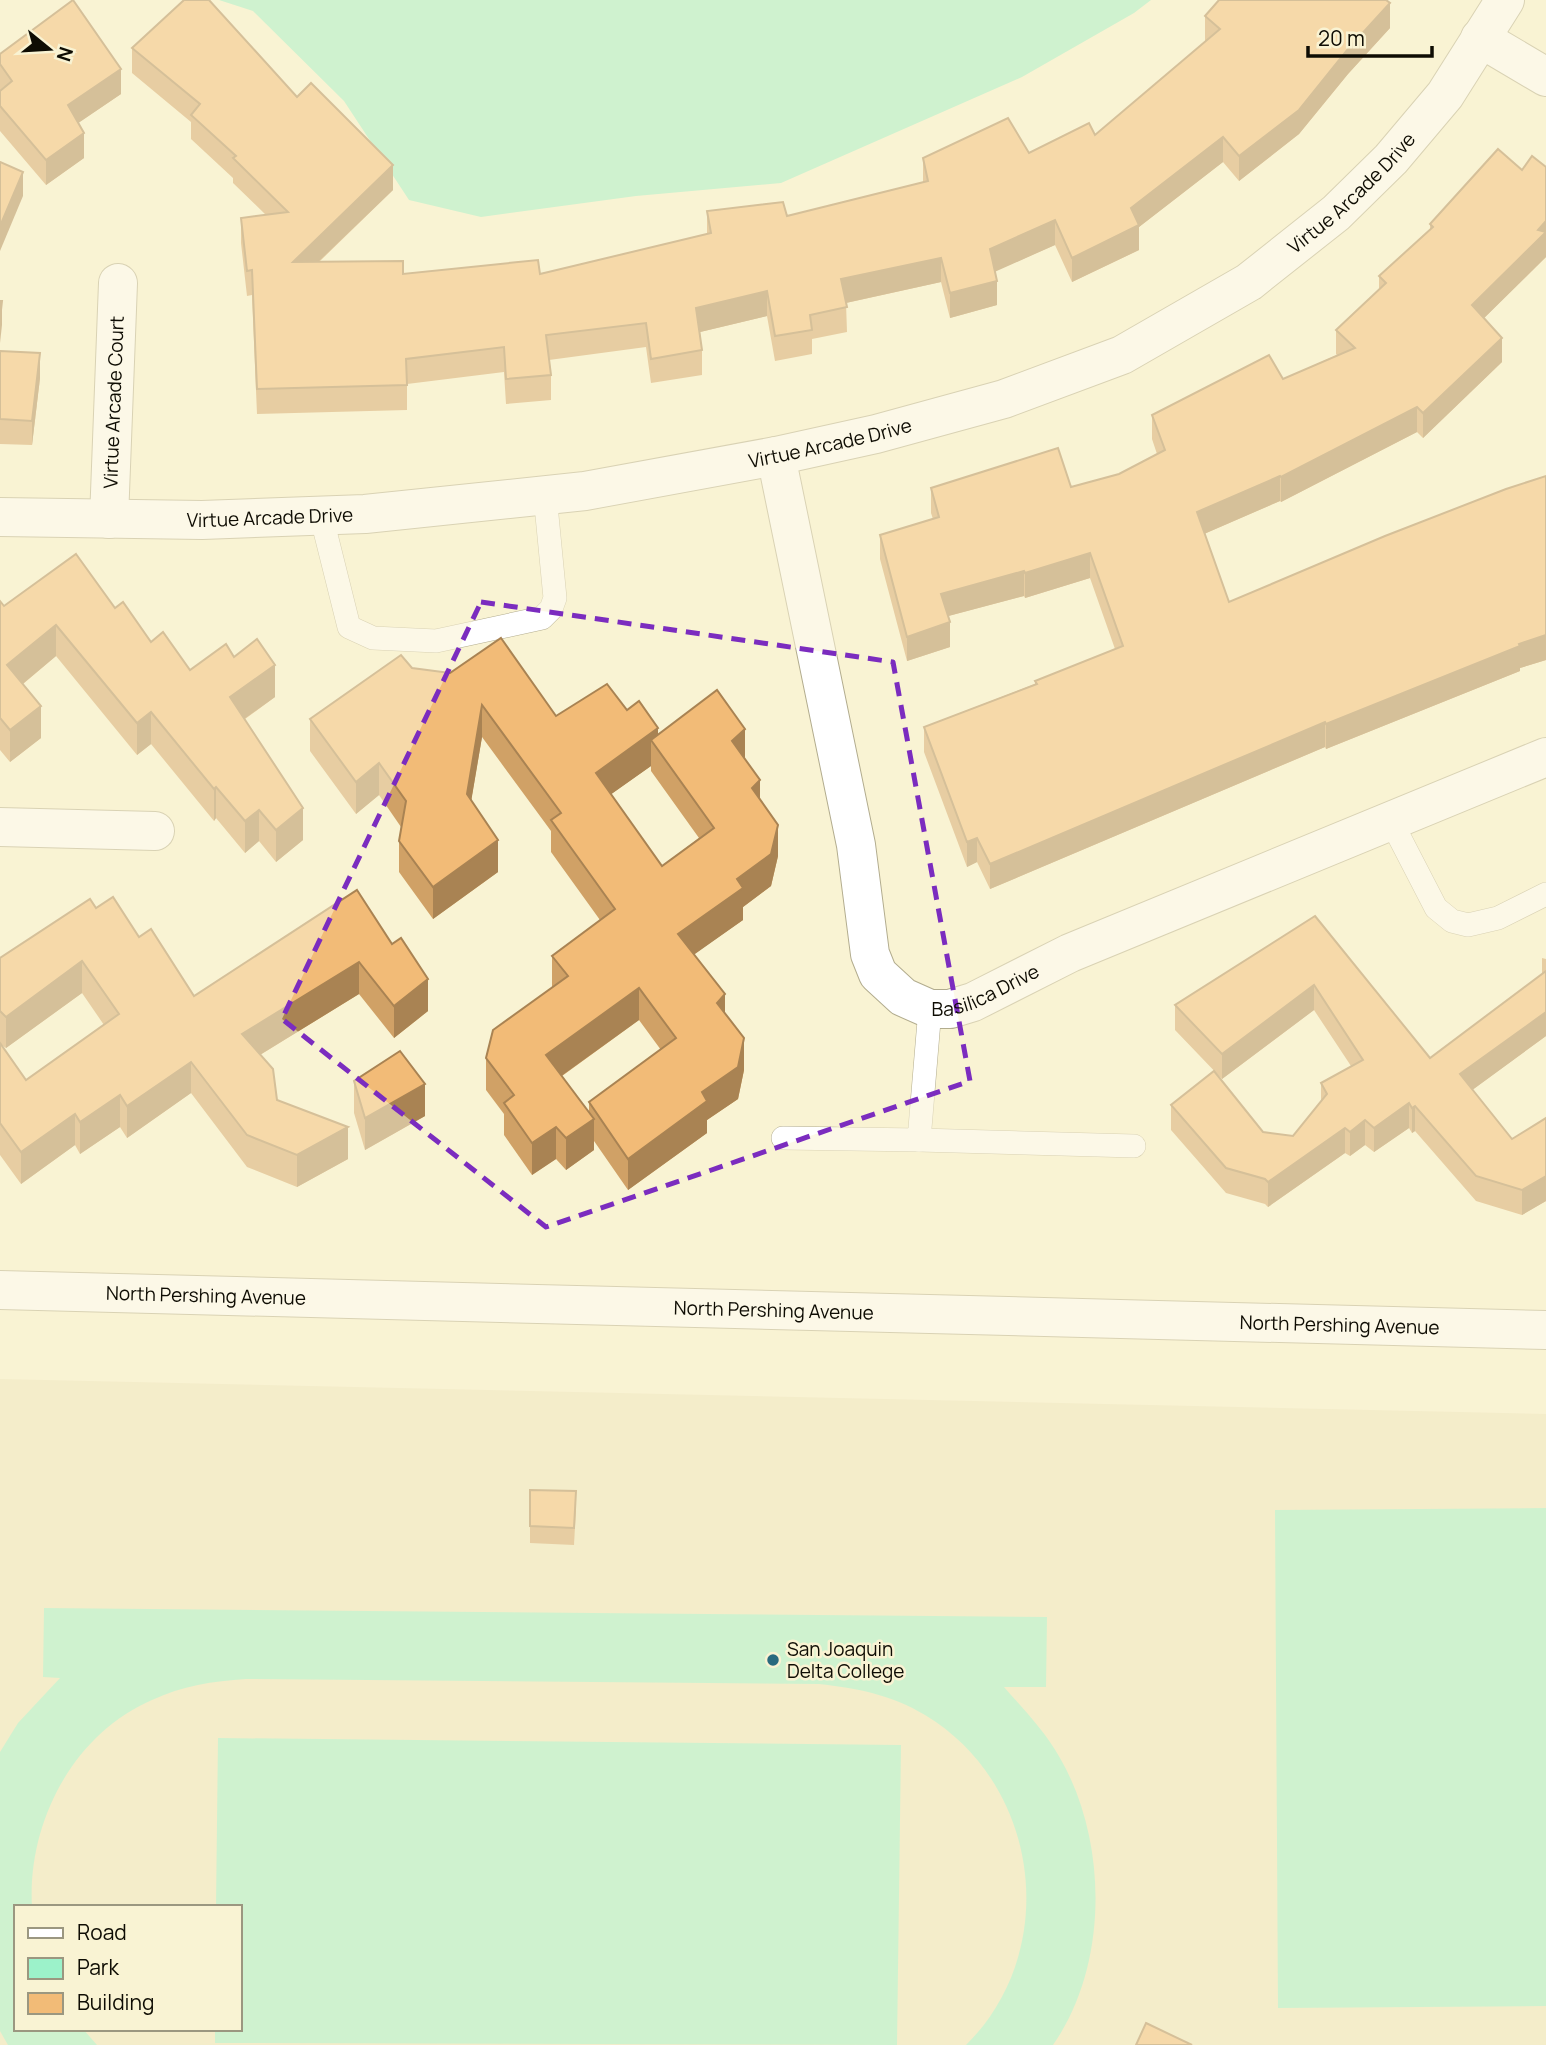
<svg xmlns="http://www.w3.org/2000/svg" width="1546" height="2045" viewBox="0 0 1546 2045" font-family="Manrope,sans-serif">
	<rect width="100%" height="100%" fill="#f9f3d3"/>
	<path fill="#ede6bf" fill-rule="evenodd" d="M0,1379L1546,1414V2045H0ZM16,1907H240V2029H16Z"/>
	<g fill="#9cf2ca">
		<polygon points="219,0 1151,0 1134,13 1022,77 781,183 636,196 481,217 409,200 344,101 253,11"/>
		<polygon points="1546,1508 1546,2006 1278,2008 1275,1510"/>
		<path d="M44,1608L1047,1617L1046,1687H1004C1024,1710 1045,1731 1060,1758C1108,1841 1109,1965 1053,2045H966C1062,1950 1040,1784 925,1715C892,1695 857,1688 819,1684L246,1679C213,1681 182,1686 152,1700C73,1734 27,1823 32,1907H16V2029H83L97,2045H8L0,2031V1752L18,1723L60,1678L43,1677Z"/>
		<polygon points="218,1738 901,1745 897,2045 215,2043 215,2029 240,2029 240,1907 216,1907"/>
	</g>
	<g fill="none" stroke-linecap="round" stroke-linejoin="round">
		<g stroke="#b2ac8e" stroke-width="24">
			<g id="service">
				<polyline points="321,515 349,627 373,638 436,641 542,618 551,609 555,598 545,495"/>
				<polyline points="1391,821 1436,908 1452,921 1468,925 1498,918 1546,894"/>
				<polyline points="783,1138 919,1140 930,1009"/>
				<polyline points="919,1140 1134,1146"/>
			</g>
		</g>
		<g stroke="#b2ac8e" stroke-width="40">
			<g id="minor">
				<polyline points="1480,38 1546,77"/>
				<path id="s1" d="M776,456L856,845L870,954L878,974L903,997L930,1009H950L973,1002L1070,953L1546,757"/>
				<path id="s2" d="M0,517L202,520L365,514L585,491L776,456L876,434L1004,399L1122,355L1249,282L1336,213L1391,159L1445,95L1505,0"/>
				<path id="s3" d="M109,519L118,283"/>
				<polyline points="0,827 155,831"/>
			</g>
		</g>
		<g stroke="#b2ac8e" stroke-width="40">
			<g id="secondary">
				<path id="s4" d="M0,1290L1546,1330"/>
			</g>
		</g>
		<use href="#service" stroke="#fff" stroke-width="23"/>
		<use href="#minor" stroke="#fff" stroke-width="38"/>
		<use href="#secondary" stroke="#fff" stroke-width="38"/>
	</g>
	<g fill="#d0a166" fill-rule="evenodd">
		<polygon points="1205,16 1390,28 1348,74 1299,134 1239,181 1223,162 1139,227 1139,250 1072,282 1055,245 995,271 997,305 950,318 941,282 846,303 847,332 812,339 812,354 775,361 767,316 700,332 702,350 702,375 651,383 646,347 549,360 551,375 551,400 506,404 504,372 407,384 407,410 257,414 252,295 247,296 241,243 241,218 266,215 233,183 233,178 191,139 191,122 132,73 132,48 297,97 393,190 319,262 403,274 540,274 707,234 707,211 787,216 923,182 923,158 1029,153 1095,135 1206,41 1205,41"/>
		<polygon points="0,54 121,94 78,123 84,158 46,185 0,131"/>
		<polygon points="1546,167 1546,257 1484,318 1502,362 1423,438 1417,432 1281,502 1280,501 1204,534 1229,602 1546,476 1546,660 1520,668 1520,671 1326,749 1325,747 990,889 977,862 967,867 924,752 924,727 1035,684 1035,681 1115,649 1090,578 1025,598 1024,596 948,616 950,647 907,661 880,559 880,535 933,519 931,513 931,488 1071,487 1119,474 1157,454 1152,439 1152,415 1283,379 1337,355 1336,354 1336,330 1379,290 1379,276 1430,229 1430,224 1522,170"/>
		<polygon points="0,351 40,378 32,445 0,444"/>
		<polygon points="0,601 4,606 115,608 151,642 190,670 234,657 275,697 245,719 303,840 276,862 259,841 245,853 216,818 214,821 151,744 137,755 56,656 23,684 41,738 10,762 0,750"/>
		<path d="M412,668L556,716L627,710L658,734L745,759L760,800L778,856L771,886L743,907V920L694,954L725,1014L744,1070L738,1099L707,1120V1133L628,1190L594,1141V1150L566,1170L556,1159L532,1175L504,1135V1114L486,1090V1058L552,988V956L600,920L551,852V831L482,737L471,801L498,872L433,919L399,872V841L401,827L379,795L356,814L310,751V719ZM651,766V771L699,838L662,866L611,794ZM639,1020L661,1050L589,1102V1112L562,1076Z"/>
		<path d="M357,890L428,1011L394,1038L359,994L260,1055L277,1100L348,1159L297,1187L247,1167L191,1093L127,1138L120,1127L80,1154L75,1145L21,1184L0,1155V958L96,908L139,937L194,996ZM82,993L104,1025L26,1080L0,1044L6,1048Z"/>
		<polygon points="1315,916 1430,1058 1542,974 1542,958 1546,959 1546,1036 1472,1090 1512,1139 1546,1118 1546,1201 1522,1215 1476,1201 1415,1131 1412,1133 1409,1128 1374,1152 1365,1145 1350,1156 1345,1153 1268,1207 1265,1204 1226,1193 1171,1130 1171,1105 1263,1132 1293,1136 1321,1101 1321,1083 1351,1066 1314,1010 1222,1079 1175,1030 1175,1005"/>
		<polygon points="354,1081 425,1116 365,1150 354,1113"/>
		<polygon points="530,1490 576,1508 574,1545 530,1543"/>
	</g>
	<g fill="#a98353">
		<polygon points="1390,3 1390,28 1348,74 1299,134 1239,181 1239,156 1348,49"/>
		<polygon points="121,69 121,94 68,130 68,105"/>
		<polygon points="84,133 84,158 46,185 46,160"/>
		<polygon points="1223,137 1223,162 1139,227 1139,250 1072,282 1072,258 1131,208"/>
		<polygon points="393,165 393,190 293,286 293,262"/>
		<polygon points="23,172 23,196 0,251 0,226"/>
		<polygon points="1055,220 1055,245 990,274 990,249"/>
		<polygon points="1546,221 1546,257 1472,330 1472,305"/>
		<polygon points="941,258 941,282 841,304 841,279"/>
		<polygon points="997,281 997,305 950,318 950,293"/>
		<polygon points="767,291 767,316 696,333 696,308"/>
		<polygon points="2,301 2,325 0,343 0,319"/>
		<polygon points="1502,338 1502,362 1423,438 1423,413"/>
		<polygon points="40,353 40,378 32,445 32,421"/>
		<polygon points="1417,407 1417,432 1281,502 1281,477"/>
		<polygon points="1280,476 1280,501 1197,537 1197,512"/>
		<polygon points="1090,553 1090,578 1025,598 1025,573"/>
		<polygon points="1024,571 1024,596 941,618 941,594"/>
		<polygon points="950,622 950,647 907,661 907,637"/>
		<polygon points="56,625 56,656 7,697 7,665"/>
		<polygon points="1546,635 1546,660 1520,668 1520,671 1326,749 1326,724 1519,644"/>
		<polygon points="275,665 275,697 230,729 230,697"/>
		<polygon points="482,705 482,737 467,826 467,794"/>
		<polygon points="41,706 41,738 10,762 10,730"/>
		<polygon points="151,712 151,744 137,755 137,723"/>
		<polygon points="1325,722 1325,747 990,889 990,864"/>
		<polygon points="658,728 658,750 651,740 651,766 596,805 596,773"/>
		<polygon points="745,729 745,761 732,741"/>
		<polygon points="379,763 379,795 356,814 356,782"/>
		<polygon points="760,780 760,812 752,788"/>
		<polygon points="216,787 216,818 214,821 214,789"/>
		<polygon points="303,808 303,840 276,862 276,830"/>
		<polygon points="259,810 259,841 245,853 245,821"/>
		<polygon points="778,825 778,856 771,886 743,907 743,920 678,966 678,934 737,879"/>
		<polygon points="977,838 977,862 967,867 967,842"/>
		<polygon points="498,840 498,872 433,919 433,887"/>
		<polygon points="82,961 82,993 6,1048 6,1017"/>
		<polygon points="359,962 359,994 242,1066 242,1034"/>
		<polygon points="428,979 428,1011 394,1038 394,1006"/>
		<polygon points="1314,985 1314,1010 1222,1079 1222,1054"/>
		<polygon points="639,988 639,1020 546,1087 546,1055"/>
		<polygon points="725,994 725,1026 717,1003"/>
		<polygon points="1546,1012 1546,1036 1460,1099 1460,1074"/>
		<polygon points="744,1038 744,1070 738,1099 707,1120 707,1133 628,1190 628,1159 702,1092"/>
		<polygon points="191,1062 191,1093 127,1138 127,1106"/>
		<polygon points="425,1084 425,1116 365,1150 365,1118"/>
		<polygon points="120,1095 120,1127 80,1154 80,1122"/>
		<polygon points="1409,1103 1409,1128 1374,1152 1374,1128"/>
		<polygon points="1415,1106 1415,1131 1412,1133 1412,1108"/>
		<polygon points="75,1114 75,1145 21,1184 21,1152"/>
		<polygon points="594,1119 594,1150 566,1170 566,1138"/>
		<polygon points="1365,1120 1365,1145 1350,1156 1350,1132"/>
		<polygon points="348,1127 348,1159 297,1187 297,1155"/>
		<polygon points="556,1127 556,1159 532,1175 532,1143"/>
		<polygon points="1345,1128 1345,1153 1268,1207 1268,1182"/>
		<polygon points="1546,1176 1546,1201 1522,1215 1522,1190"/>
	</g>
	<g fill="#f2bb77" stroke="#a98353" stroke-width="2">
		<polygon points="73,0 121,69 68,105 84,133 46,160 0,106 0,91 12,81 0,64 0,54"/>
		<polygon points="184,0 209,0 297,97 311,83 393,165 293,262 403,261 403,274 538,260 540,274 711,233 707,211 783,202 787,216 928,181 923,158 1008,118 1029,153 1089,123 1095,135 1220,29 1205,16 1219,0 1386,0 1390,3 1348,49 1299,110 1239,156 1223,137 1131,208 1139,225 1072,258 1055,220 990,249 997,281 950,293 941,258 841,279 847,307 810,315 812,330 775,336 767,291 696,308 702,350 651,359 646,323 546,335 551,375 506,379 504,347 406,359 407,385 257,389 252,270 247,271 241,218 288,212 233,158 236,156 191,115 200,104 132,48"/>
		<polygon points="1498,149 1522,170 1532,156 1546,167 1546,221 1538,230 1546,232 1472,305 1502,338 1423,413 1417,407 1281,477 1280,476 1197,512 1229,602 1385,536 1506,489 1546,476 1546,635 1519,644 1520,646 1326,724 1325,722 990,864 977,838 967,842 924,727 1037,684 1035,681 1123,646 1090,553 1025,573 1024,571 941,594 950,622 907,637 880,535 939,517 931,488 1058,448 1071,487 1119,474 1165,450 1152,415 1269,355 1283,379 1355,348 1336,330 1386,283 1379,276 1433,227 1430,224"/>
		<polygon points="0,162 23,172 0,226"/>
		<polygon points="0,301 2,301 0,319"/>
		<polygon points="0,351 40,353 32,421 0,419"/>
		<polygon points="76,554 115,608 123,602 151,642 163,632 190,670 226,644 234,657 257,639 275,665 230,697 303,808 276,830 259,810 245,821 216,787 214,789 151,712 137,723 56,625 7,665 41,706 10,730 0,718 0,601 4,606"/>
		<polygon points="501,638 556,716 607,684 627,710 639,701 658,728 596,773 662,866 714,828 651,740 717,690 745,729 732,741 760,780 752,788 778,825 771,854 737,879 743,888 678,934 725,994 717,1003 744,1038 738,1067 702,1092 707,1101 628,1159 589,1102 676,1038 639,988 546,1055 594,1119 566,1138 556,1127 532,1143 504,1103 514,1095 486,1058 493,1030 568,976 552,956 615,909 551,820 561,813 482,705 467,794 498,840 433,887 399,841 406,801 379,763 356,782 310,719 401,655 412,668 450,673"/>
		<polygon points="357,890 392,944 401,938 428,979 394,1006 359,962 242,1034 273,1069 277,1100 348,1127 297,1155 247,1135 191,1062 127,1106 120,1095 80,1122 75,1114 21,1152 0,1123 0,1043 26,1080 119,1014 82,961 6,1017 0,1011 0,958 90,899 96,908 113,897 139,937 151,929 194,996"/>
		<polygon points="1315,916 1430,1058 1546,971 1546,1012 1460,1074 1512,1139 1546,1118 1546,1176 1522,1190 1476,1176 1415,1106 1412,1108 1409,1103 1374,1128 1365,1120 1350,1132 1345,1128 1268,1182 1265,1179 1226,1168 1171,1105 1214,1071 1263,1132 1293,1136 1327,1094 1321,1083 1363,1060 1314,985 1222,1054 1175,1005"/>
		<polygon points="400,1051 425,1084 365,1118 354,1081"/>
		<polygon points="530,1490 576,1491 574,1528 530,1526"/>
		<polygon points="1146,2023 1192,2045 1136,2045"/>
	</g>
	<path d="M0 0H1546V2045H0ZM481,602L893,662L970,1081L546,1227L282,1019Z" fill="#f9f3d3" fill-opacity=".55" fill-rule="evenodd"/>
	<path fill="none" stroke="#7b2cbf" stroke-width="5" stroke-dasharray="14 9" stroke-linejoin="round" d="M481,602L893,662L970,1081L546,1227L282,1019Z"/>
	<circle fill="#296a7e" stroke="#f9f3d3" stroke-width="2.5" cx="773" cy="1660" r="7"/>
	<g text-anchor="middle" stroke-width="5" stroke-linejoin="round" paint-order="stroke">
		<g font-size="19" fill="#0e0c03" stroke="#f9f3d3">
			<text dy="7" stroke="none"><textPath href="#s2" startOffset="1424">Virtue Arcade Drive</textPath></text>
			<text dy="7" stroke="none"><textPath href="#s3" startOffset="117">Virtue Arcade Court</textPath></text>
			<text dy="7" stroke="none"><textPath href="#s2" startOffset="836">Virtue Arcade Drive</textPath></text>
			<text dy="7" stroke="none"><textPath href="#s2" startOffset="270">Virtue Arcade Drive</textPath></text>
			<text dy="7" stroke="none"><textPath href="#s1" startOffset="651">Basilica Drive</textPath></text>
			<text dy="7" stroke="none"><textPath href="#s4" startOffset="206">North Pershing Avenue</textPath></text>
			<text dy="7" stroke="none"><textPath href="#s4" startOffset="774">North Pershing Avenue</textPath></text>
			<text dy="7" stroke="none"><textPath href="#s4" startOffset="1340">North Pershing Avenue</textPath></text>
		</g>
		<g font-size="19" fill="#0e0c03" stroke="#f9f3d3" text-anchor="start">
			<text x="787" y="1656">San Joaquin<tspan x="787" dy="22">Delta College</tspan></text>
		</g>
	</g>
	<rect x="14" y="1905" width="228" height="126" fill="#f9f3d3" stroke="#9b9780" stroke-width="2"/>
	<rect x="28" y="1928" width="35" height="10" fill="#ffffff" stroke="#9b9780" stroke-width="2"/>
	<text x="77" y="1940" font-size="21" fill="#0e0c03">Road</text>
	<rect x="28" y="1958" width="35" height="21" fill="#9cf2ca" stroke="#9b9780" stroke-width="2"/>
	<text x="77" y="1975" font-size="21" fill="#0e0c03">Park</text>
	<rect x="28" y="1993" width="35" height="21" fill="#f2bb77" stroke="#9b9780" stroke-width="2"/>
	<text x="77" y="2010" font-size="21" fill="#0e0c03">Building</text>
	<g transform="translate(49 49) rotate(108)" stroke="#f9f3d3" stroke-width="5" paint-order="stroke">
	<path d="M0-5L12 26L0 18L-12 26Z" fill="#0e0c03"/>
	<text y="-10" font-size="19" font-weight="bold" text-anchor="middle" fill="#0e0c03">N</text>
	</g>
	<path d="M1308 46v10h124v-10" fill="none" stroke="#0e0c03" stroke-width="3.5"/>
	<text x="1318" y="46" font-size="21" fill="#0e0c03" stroke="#f9f3d3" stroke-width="5" paint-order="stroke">20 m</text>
</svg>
